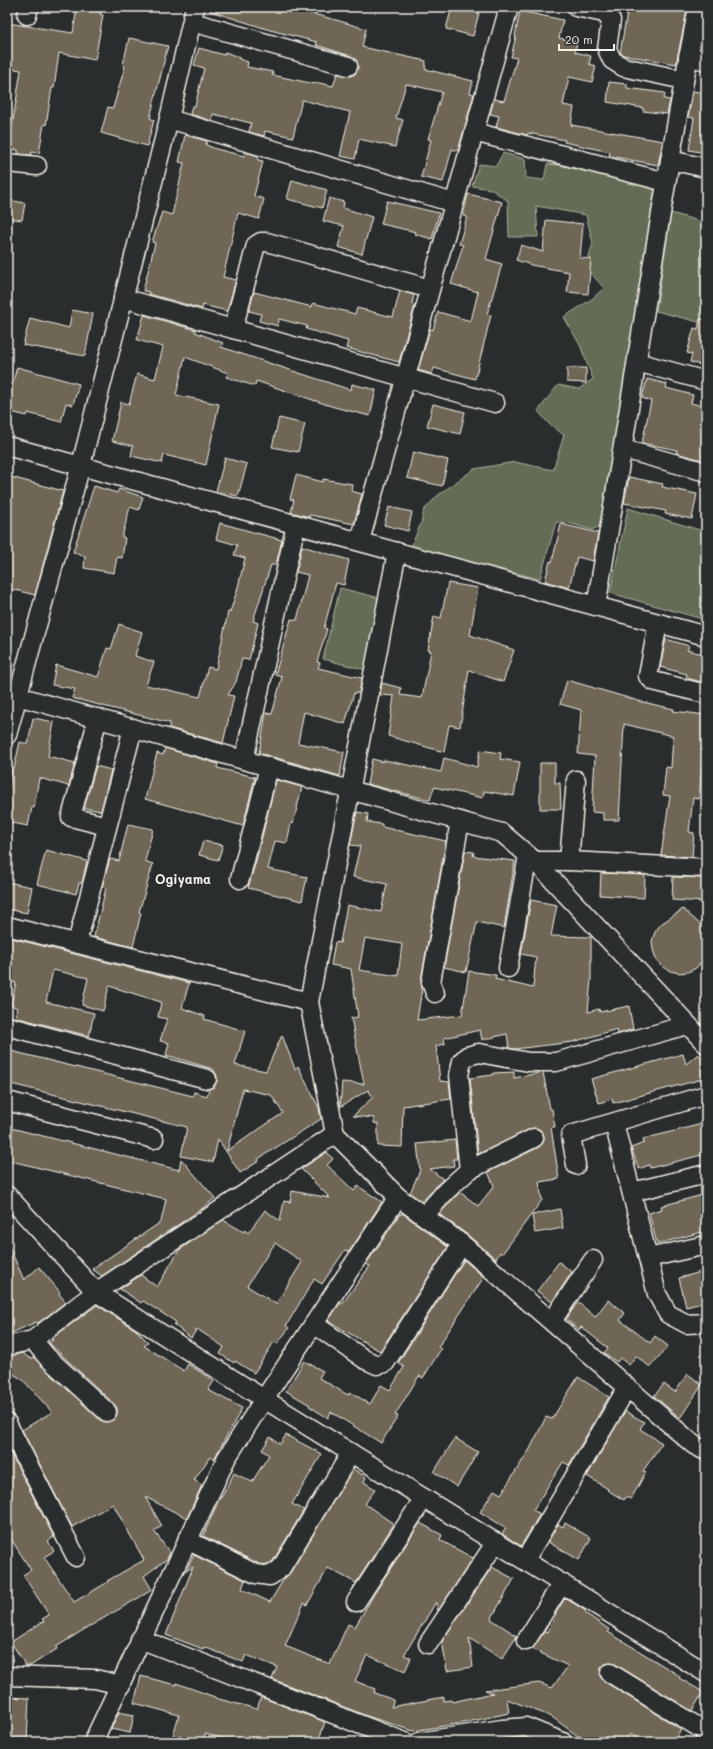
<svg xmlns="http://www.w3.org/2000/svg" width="713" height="1749" viewBox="0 0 713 1749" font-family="Mali,sans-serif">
	<rect width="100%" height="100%" fill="#2a2d2e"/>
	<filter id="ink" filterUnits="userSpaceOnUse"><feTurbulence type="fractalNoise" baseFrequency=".025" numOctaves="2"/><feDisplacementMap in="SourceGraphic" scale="8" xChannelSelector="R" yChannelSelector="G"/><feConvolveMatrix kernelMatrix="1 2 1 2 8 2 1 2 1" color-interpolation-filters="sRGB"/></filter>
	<g filter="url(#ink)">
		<g fill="#636d54" stroke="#acaf9e">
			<polygon points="503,153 525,159 526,178 544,180 547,164 560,165 655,187 600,526 592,530 569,523 556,522 540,579 411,547 421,523 424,510 437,496 474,469 515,462 553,470 564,435 548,423 538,411 558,385 579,389 593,379 580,345 564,317 592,299 604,288 586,268 593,243 586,215 536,206 538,237 509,237 508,201 491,189 472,186 479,164 496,166"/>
			<polygon points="671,213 706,223 706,324 656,311"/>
			<polygon points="628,508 706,532 706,620 610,593"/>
			<polygon points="340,588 384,599 366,670 323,659"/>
		</g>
		<g fill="#6f6656" stroke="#f4f1e8" fill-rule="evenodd">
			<polygon points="77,7 102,7 100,14 103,15 95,60 59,53 54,88 52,88 46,125 44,124 39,153 32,152 31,155 18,154 18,150 7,149 7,126 12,127 21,70 7,68 7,23 73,33"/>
			<polygon points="211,7 279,7 298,12 299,10 343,22 366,29 362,47 426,61 425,69 473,81 470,93 474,94 458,151 452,149 443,182 421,177 431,140 428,139 442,92 406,84 396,118 403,120 395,147 359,139 355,159 340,156 350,112 302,100 293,137 265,131 264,136 249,132 251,123 213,114 212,121 190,114 192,106 195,106 204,68 194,65 199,48 224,55 225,52 239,57 239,59 248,62 247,67 273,72 272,75 315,84 315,82 333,86 337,74 350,76 355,74 358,68 356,59 351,56 316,45 317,42 270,30 210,11"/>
			<polygon points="452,7 479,13 473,36 446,29"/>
			<polygon points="628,7 667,7 687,11 676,64 624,55 620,53"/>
			<polygon points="520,11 563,20 559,38 577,42 575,52 591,56 589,64 596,66 592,82 569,77 563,105 574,107 571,125 663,141 658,165 609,156 610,152 564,142 565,140 528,133 527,135 496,127 499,116 490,114 494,99 504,101 517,58 511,57 516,36 515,36"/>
			<polygon points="129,38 168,46 150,118 154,120 147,146 101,133 108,107 113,108 125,66 123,65"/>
			<polygon points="609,82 627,84 627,88 665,93 664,99 670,100 667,114 643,111 643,108 607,102"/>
			<polygon points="693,91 706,93 706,153 689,150 694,118 688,117"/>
			<polygon points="185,135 207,141 206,145 216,149 244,156 245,152 259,156 258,160 263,161 254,196 264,199 259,219 238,213 223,277 236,280 227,311 203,305 202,309 149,294 149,292 143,291 155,243 152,242 162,212 172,215 184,163 179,162"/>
			<polygon points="292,180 327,190 322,208 287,199"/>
			<polygon points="468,194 502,202 486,259 502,264 487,314 491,315 475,379 434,368 432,374 418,370 430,329 433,330 438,312 471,321 478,292 451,284 463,245 459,244 467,217 463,216"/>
			<polygon points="329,198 344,202 343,208 372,217 362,254 338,247 344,226 323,221"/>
			<polygon points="7,200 25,203 22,220 7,218"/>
			<polygon points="387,201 439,213 432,239 415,234 416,232 381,224"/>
			<polygon points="546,220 583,224 580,258 591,259 588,294 567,292 569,272 531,265 516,260 521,245 543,252"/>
			<polygon points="400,291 414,295 412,304 415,305 399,362 346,348 348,341 306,329 307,326 279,319 278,326 259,321 261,314 249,311 254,292 312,307 313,303 355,314 357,308 393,317"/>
			<polygon points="72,310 93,314 85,356 23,345 30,318 69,328"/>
			<polygon points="144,315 196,330 195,332 223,343 221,347 287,369 351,390 352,384 376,390 370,416 334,407 256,381 255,386 226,377 228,373 185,357 176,395 219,404 206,465 164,455 162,463 131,456 133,446 112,441 121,402 129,404 137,374 155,379 163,347 137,340"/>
			<polygon points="700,319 706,320 706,357 704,366 690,362 692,354 687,353 694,328 698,329"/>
			<polygon points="17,367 79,384 73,405 66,403 61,422 28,413 27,416 7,411 7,405"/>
			<polygon points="567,368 586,368 586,383 567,382"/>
			<polygon points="647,379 667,384 666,388 693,395 691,403 706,407 706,461 676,453 677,450 642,443 651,401 642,398"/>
			<polygon points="433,404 465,412 460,434 427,426"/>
			<polygon points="279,418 305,424 298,452 272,447"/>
			<polygon points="413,452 448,460 442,486 407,478"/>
			<polygon points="225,458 247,464 238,496 216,491"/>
			<polygon points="296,475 323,482 323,479 352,484 351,491 362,494 354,524 310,515 309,517 291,512 294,500 290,499"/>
			<polygon points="7,476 63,491 35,595 7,588"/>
			<polygon points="629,477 663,484 662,487 697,494 692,519 665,514 666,511 624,503"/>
			<polygon points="94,486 117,493 119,489 143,497 139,510 130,507 122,537 125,538 122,558 117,557 114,573 84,568 85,556 73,552"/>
			<polygon points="389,507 412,512 408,531 384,525"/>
			<polygon points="220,523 282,540 276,565 271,565 253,621 258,623 249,660 242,659 236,682 228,695 234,696 223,743 169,728 170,723 72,698 75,689 52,685 56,665 98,677 107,648 111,649 119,624 142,632 135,656 154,662 146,685 200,697 208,667 216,669 228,612 230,612 237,591 245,558 234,555 237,545 216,539"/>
			<polygon points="561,524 598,533 593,561 577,557 569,588 545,581 550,561 552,562"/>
			<polygon points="302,546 349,560 344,585 336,583 324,628 327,629 317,662 320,663 318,668 362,678 359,693 354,693 345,724 304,712 298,743 344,752 340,776 259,753 266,713 272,714 282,677 275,675 291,619 297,620 308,575 296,572"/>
			<polygon points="448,583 478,588 470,635 514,650 503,682 469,670 460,727 449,725 444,752 388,736 394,696 380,695 382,683 401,688 400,695 422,698 431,651 428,650 434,616 441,618"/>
			<polygon points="666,639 689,646 687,650 706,655 706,683 686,678 687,674 660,667"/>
			<polygon points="567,680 642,702 674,709 673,711 706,715 699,799 693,798 689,832 694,833 692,857 661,855 670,796 663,795 666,767 671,768 673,736 624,724 619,820 603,820 603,813 592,812 595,756 578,754 581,710 560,704"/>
			<polygon points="33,718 54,722 48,756 75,763 69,786 39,778 34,808 32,807 28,826 7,822 7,787 9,788 12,767 14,768 20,742 28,744"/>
			<polygon points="165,748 218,764 217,768 255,777 243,826 145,799 157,753 163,755"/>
			<polygon points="480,750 501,753 500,759 520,762 514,796 484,791 483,798 434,787 430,800 367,784 372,759 384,762 384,760 441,772 444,758 477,767"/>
			<polygon points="540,763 555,763 555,783 560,783 561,809 540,809"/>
			<polygon points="96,766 111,770 101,811 84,808"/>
			<polygon points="276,780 302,787 293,824 291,823 287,843 275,841 268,869 307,877 302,901 248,888 256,861"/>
			<path d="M357,812L368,814L367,822L382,824V827L446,841L421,980L422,989L417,1020L462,1015L469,971L496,975L495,979L533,988L536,957L521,954L531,900L557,905L551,936L591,937V979L588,1012L599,1009L600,1012L629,1006L633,1029L618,1034L617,1029L573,1042L515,1049L509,1048L507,1034L482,1040L480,1030L444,1038L445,1044L436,1046L440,1081L449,1082L451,1099L403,1106L402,1147L378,1146V1124L374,1123V1118L353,1116L373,1097L368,1090L340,1107L342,1082L364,1084L351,1018L358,1017L351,969L331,965L335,942L340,943L347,905L381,912L387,884L353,877L360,846L350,845ZM365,938L402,944L398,976L359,970Z"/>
			<polygon points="128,824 153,829 145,861 153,864 139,912 141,913 133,947 94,937 106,888 102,887 110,859 119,861"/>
			<polygon points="203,841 223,845 218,860 199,855"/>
			<polygon points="46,850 87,861 82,883 79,883 76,894 37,884"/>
			<polygon points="465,851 474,852 473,856 515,861 504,928 477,922 466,972 444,967"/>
			<polygon points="601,873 645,875 644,898 600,895"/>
			<polygon points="673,877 706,878 706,902 672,900"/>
			<polygon points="7,882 32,887 27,913 7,909"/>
			<polygon points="683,909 703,927 706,933 706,957 696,968 688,972 679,973 670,971 662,966 656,959 653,950 652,941 655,932 661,924"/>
			<path d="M7,937L189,983L182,1008L205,1016L204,1019L245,1031L235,1065L266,1071L282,1035L295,1069L298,1066L319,1108L321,1119L258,1159L259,1161L240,1173L218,1139L213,1162L181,1156L187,1127L7,1083V1050L193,1096L194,1092L207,1096L209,1089L214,1087L217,1081V1076L213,1069L166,1055L169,1043L160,1041L167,1019L158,1017L161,1002L109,986L103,1011L82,1005L88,978L53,970L46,1002L94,1013L89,1036L15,1017L17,1008L11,1005L16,983L7,981L10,960L7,959ZM243,1089L271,1095L283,1113L227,1151Z"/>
			<polygon points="683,1054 686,1064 698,1054 706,1063 706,1078 613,1103 612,1099 599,1103 591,1079"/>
			<polygon points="514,1072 514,1078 543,1072 550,1109 552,1109 555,1127 551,1127 559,1179 539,1182 542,1200 502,1254 500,1252 496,1259 469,1236 439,1214 460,1192 478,1206 494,1186 488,1172 539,1147 543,1143 544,1138 543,1133 539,1129 534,1128 478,1154 470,1078 493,1075 493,1073"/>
			<polygon points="706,1123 706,1154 650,1168 649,1165 639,1169 631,1148 644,1143 643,1139"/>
			<polygon points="7,1127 179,1170 181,1159 215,1198 203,1208 102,1276 92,1269 161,1222 166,1199 7,1160"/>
			<polygon points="455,1140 457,1159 453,1159 454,1166 430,1169 443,1179 422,1202 410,1193 420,1170 417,1144"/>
			<path d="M327,1152L333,1159L327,1165L354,1191L358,1186L382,1202L349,1252L345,1250L322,1284L314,1279L286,1326L289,1328L277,1344L274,1342L254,1373L235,1361L234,1363L220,1354L224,1347L197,1329L191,1338L174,1325L176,1322L143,1301L141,1303L120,1289L141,1275L157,1287L179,1250L223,1220L244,1232L245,1230L248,1233L265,1210L280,1221L284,1201L290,1202L292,1191L330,1198L301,1169ZM275,1243L302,1262L276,1304L247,1286Z"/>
			<polygon points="706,1194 706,1231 657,1244 649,1213 662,1209 661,1206"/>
			<polygon points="560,1209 563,1228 535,1233 532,1215"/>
			<polygon points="402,1213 448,1247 380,1351 328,1321 340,1303 342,1304 370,1266 366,1264 400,1214 401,1215"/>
			<polygon points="7,1242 24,1280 39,1267 60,1292 59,1294 66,1302 38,1323 36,1322 7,1335"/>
			<polygon points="464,1260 484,1277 438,1347 441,1349 423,1378 419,1376 395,1415 398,1416 381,1443 331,1412 328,1418 309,1406 310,1405 286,1391 304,1361 323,1371 319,1378 348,1395 350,1392 370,1404 381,1385 390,1390 404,1367 398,1363"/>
			<polygon points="559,1262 572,1272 552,1302 537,1291"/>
			<polygon points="701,1272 706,1293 706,1302 686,1307 679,1278"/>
			<polygon points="608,1300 625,1313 620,1320 650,1343 655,1336 668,1346 650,1367 636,1356 629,1365 620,1358 617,1362 604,1353 608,1348 581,1327 579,1330 566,1319 578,1302 595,1317"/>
			<polygon points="97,1305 136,1330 148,1342 144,1346 184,1371 188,1364 214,1381 208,1390 242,1408 214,1459 210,1457 194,1480 202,1485 187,1518 145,1497 162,1526 154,1531 170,1553 167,1559 144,1576 152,1590 85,1629 56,1647 57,1649 30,1666 26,1666 11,1642 44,1621 42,1619 49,1615 23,1575 31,1570 7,1533 7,1446 54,1537 48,1541 54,1551 44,1557 74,1602 108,1582 107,1581 144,1560 113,1504 72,1527 22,1430 52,1412 23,1380 7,1370 7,1361 10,1356 22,1353 31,1359 34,1357 100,1420 105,1422 114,1419 117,1414 117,1408 114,1404 49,1343 53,1340 51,1339"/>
			<polygon points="688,1374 702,1385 680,1418 654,1396 664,1384 675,1392"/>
			<polygon points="578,1377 609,1397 569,1465 563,1462 533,1510 540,1514 521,1546 502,1534 506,1528 480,1512 494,1490 501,1494 530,1449 546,1417 552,1419"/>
			<polygon points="625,1411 644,1422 640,1429 662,1443 643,1471 646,1472 631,1499 626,1497 624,1500 607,1490 608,1489 587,1476"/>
			<polygon points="286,1435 322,1454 292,1504 304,1510 273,1561 267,1565 259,1564 203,1536 220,1497 221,1498 234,1473 252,1482 269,1455 262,1450 270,1437 280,1444"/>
			<polygon points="455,1438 478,1452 457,1487 434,1472"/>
			<polygon points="353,1469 366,1477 364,1482 375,1489 365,1504 394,1524 356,1583 328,1568 307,1605 304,1603 285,1646 330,1664 348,1624 355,1627 374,1594 420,1523 442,1535 440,1540 473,1558 438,1611 436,1602 404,1655 411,1658 405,1671 367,1655 355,1681 375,1689 374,1693 394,1700 391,1707 444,1697 444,1701 451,1700 452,1702 493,1693 485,1690 539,1683 552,1688 568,1666 532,1649 545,1631 548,1632 557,1611 565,1598 586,1611 585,1613 610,1630 608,1632 680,1676 679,1678 703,1692 692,1711 615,1664 611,1663 605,1664 601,1668 601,1678 605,1682 681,1729 673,1742 644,1742 630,1734 624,1742 586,1742 552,1717 507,1699 509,1713 463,1723 413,1731 367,1716 272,1679 277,1667 246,1655 243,1662 204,1647 203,1649 166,1635 193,1567 186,1571 194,1555 245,1580 242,1589 270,1602 283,1580 290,1573"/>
			<polygon points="565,1523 591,1538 579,1560 548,1542 558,1524 563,1527"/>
			<polygon points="492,1567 514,1579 491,1619 517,1636 502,1659 469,1638 473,1667 447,1671 442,1641"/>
			<polygon points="141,1676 176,1685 176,1683 215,1697 215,1698 257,1709 261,1697 325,1722 318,1742 260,1742 246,1737 244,1742 238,1742 205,1734 203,1742 171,1742 179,1715 134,1703"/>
			<polygon points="7,1697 29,1698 27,1742 7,1742"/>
			<polygon points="119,1712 134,1715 130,1733 111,1729"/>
		</g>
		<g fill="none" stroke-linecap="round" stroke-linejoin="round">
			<g stroke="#f4f1e8" stroke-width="21">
				<g id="street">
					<polyline points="576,7 604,13 611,20 607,49 612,60 623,67 684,80"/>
					<polyline points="27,15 29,7"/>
					<polyline points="192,22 348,66"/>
					<polyline points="688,56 706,61"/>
					<polyline points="169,119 454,203"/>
					<polyline points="474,132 666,182"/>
					<polyline points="670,160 706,168"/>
					<polyline points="7,163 37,166"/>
					<polyline points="123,298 495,403"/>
					<polyline points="233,329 256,245 261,242 267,242 430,289"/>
					<polyline points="637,362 706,381"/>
					<polyline points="7,446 706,636"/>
					<polyline points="623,449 706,472"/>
					<polyline points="360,541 509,7"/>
					<polyline points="397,552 309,1002 335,1134 398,1197 462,1244 694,1445 706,1451"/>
					<path d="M596,606C631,407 659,206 698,7"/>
					<polyline points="658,623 648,676 653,681 706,694"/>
					<polyline points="7,693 502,833 535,861 706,1044"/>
					<polyline points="98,718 71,817 107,826"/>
					<polyline points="7,735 81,465 169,119 195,7"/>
					<polyline points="244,760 296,524"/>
					<polyline points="535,861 569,861 706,868"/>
					<polyline points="569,861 576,780"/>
					<polyline points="240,879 269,767"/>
					<polyline points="7,926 309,1002"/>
					<polyline points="77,943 133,728"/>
					<polyline points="508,968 528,855"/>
					<polyline points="435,993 431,982 460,821"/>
					<polyline points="7,1026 207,1079"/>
					<polyline points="7,1101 154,1139"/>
					<polyline points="614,1123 657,1294 668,1314 687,1324 706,1323"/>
					<polyline points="576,1165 571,1135 706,1095"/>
					<polyline points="469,1170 459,1075 462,1061 467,1056 479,1053 529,1062 556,1062 687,1025"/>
					<polyline points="632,1192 706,1174"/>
					<polyline points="7,1195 96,1292 264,1399 706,1673"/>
					<polyline points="424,1216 446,1191 469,1170 534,1138"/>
					<polyline points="648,1258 706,1245"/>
					<polyline points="552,1321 593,1260"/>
					<polyline points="314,1324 364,1359 377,1365 385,1363 462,1244"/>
					<polyline points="33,1340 47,1357 107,1412"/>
					<polyline points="7,1346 33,1340 96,1292 335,1134"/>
					<polyline points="7,1423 76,1557"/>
					<polyline points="187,1540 256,1574 270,1576 281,1568 351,1453"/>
					<polyline points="525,1560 627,1388"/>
					<polyline points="356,1602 424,1498"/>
					<polyline points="140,1639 405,1742"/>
					<polyline points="526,1641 562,1583"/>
					<polyline points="428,1644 496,1542"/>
					<polyline points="610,1673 703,1730"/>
					<polyline points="7,1676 95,1679 121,1685"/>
					<polyline points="93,1742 226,1459 264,1399 398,1197"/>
					<polyline points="419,1742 502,1729 526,1727 563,1742"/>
				</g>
			</g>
			<use href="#street" stroke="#2a2d2e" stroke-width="18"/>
		</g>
	</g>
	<g text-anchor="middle" stroke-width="3" stroke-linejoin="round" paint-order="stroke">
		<g font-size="13" font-weight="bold" fill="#f4f1e8" stroke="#2a2d2e">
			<text x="183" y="884">Ogiyama</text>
		</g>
	</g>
	<rect width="713" height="1749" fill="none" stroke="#2a2d2e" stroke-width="24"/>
	<rect x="12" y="12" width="689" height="1725" fill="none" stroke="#f4f1e8" stroke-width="1.5" filter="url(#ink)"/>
	<path d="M559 44v6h55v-6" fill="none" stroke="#f4f1e8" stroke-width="2"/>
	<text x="565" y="44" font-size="12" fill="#f4f1e8" stroke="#2a2d2e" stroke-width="3" paint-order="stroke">20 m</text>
</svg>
